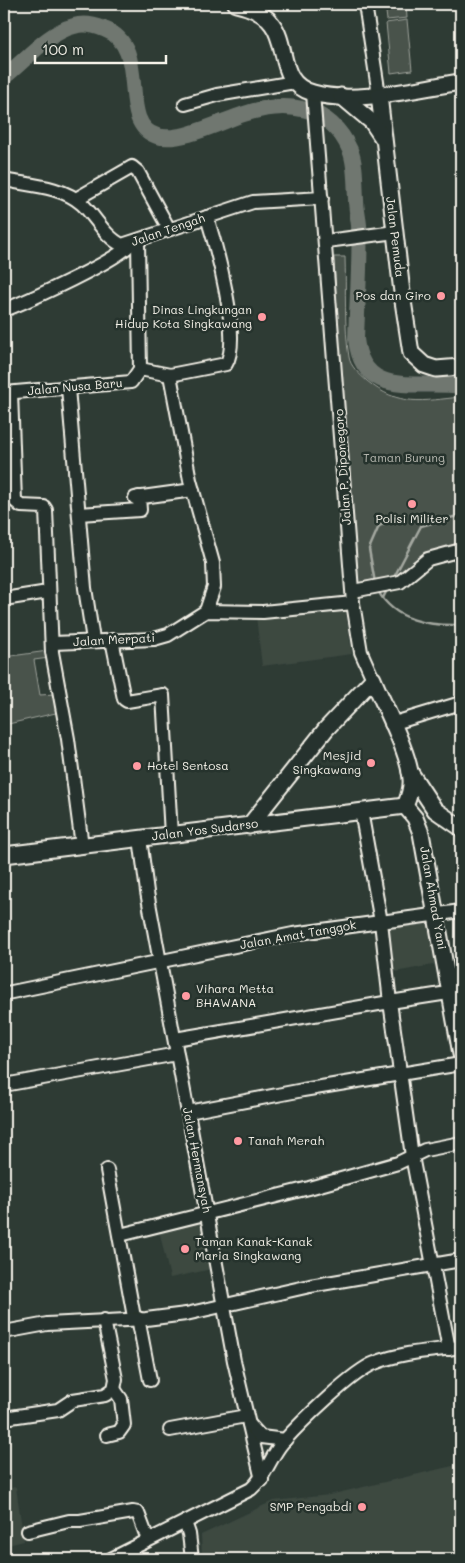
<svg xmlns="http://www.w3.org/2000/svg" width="465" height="1563" viewBox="0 0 465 1563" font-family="Mali,sans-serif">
	<rect width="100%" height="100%" fill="#2e3b34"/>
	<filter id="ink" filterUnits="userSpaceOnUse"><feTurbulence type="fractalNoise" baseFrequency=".02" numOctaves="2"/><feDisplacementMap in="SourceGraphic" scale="10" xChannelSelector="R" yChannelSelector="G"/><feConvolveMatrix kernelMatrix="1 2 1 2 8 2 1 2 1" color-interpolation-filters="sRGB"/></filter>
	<g filter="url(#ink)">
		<g fill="#3c4841">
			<polygon points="345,605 352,654 262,666 256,617"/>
			<polygon points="430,917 438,964 390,973 382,926"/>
			<polygon points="200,1218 212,1269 170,1278 159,1230"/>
			<polygon points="461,1464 461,1559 202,1559 201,1535 273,1501 329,1495"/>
			<polygon points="16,1487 24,1541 4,1546 4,1489"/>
		</g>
		<g fill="#48524c" stroke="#9ea29a">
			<polygon points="385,4 406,4 407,18 387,20"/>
			<polygon points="407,20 412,70 391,73 386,23"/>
			<path d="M334,257H345C346,287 344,329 349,357C350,366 360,375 367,381C399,407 422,401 461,397V554L430,561L396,586L358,597L343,433Z"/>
			<polygon points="48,651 49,658 34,660 40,695 55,694 60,712 4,725 4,657"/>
		</g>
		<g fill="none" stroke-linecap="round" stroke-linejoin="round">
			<g stroke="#a4a8a0" stroke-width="2.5">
				<polyline points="393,579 421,526 461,515"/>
				<polyline points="375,583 369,549 379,526 403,515"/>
				<path d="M378,591C395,621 429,626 461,625"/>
				<polyline points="383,598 388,588"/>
			</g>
			<path stroke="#6f7770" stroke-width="16" d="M4,77C26,60 47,33 74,26C84,23 94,25 104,29C153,47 115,123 157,136C180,143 222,121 244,114C287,100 330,105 350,150C356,164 355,184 356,199C356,208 358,216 359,225C361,262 357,301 356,339C363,401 419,379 461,386"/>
			<g stroke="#f4f1e8" stroke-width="16">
				<g id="minor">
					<polyline points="365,4 379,95"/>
					<polyline points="313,93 353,603 361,652 373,679"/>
					<polyline points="185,104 217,95 295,82"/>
					<path d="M4,180C28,185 62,186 82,204C95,216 105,237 122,245L253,202L322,198"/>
					<polyline points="76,199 132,167 138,172 169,229"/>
					<polyline points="138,241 140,369"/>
					<polyline points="327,241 395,232"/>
					<path d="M4,310C25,302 122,259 131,243"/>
					<polyline points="170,375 190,480 213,563 214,587 206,611"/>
					<polyline points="68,388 85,588 93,640"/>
					<path d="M4,393L131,382L140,369L170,375L226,364C242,339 216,246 207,217"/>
					<polyline points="11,393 15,501 21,506 44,507 46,510 52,652 68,739 82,846"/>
					<polyline points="135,498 193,490"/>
					<polyline points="79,514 140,510 139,497"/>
					<polyline points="353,591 400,582 428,559 461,550"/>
					<polyline points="4,599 48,592"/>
					<polyline points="112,640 124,699 127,701 163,695 171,835"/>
					<polyline points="53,643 154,639 168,635 206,611 263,612 353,603"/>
					<polyline points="391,724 461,703"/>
					<polyline points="361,811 381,922 390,1002 461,991"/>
					<polyline points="140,838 147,892 234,1361 262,1480"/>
					<polyline points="7,993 293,934 461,911"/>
					<polyline points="175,1039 390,1002 412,1156 449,1349"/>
					<polyline points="4,1085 177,1054"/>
					<polyline points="188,1112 303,1090 461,1064"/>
					<polyline points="107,1170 134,1317"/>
					<polyline points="120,1235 309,1188 398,1163 425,1150 461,1143"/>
					<polyline points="138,1318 150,1380"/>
					<polyline points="4,1332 47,1324 146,1319 186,1314 310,1286 461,1260"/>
					<polyline points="4,1418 58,1410 73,1400 105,1395 114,1389 116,1379 104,1320"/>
					<polyline points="249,1424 261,1437 285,1440"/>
					<polyline points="170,1430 246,1416"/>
					<polyline points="107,1435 119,1432 124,1425 121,1399 114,1389"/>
					<polyline points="185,1522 189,1534 192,1559"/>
					<polyline points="28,1531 69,1521 80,1521 133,1512 138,1513 148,1540"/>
					<path d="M111,1559L251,1489C266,1476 270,1457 283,1442C300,1423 353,1371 375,1363C401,1352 433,1351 461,1347"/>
				</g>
			</g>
			<g stroke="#f4f1e8" stroke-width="19">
				<g id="major">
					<path d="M236,4C250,7 263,12 272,24C289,46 277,83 313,93C355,105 418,88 461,82"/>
					<polyline points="379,95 403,301 411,353 424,365 436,369 461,367"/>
					<polyline points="341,96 372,122 382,137"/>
					<polyline points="410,772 435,810 461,828"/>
					<polyline points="405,806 415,818 421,833 461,1054"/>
					<path d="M249,826L326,729L373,679C384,706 409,752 411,779C412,789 409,797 405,806"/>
					<polyline points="4,855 405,806"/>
				</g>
			</g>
			<use href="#minor" stroke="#26332d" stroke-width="12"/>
			<use href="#major" stroke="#26332d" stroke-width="15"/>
		</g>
	</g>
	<g fill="#ff9aa2" stroke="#26332d" stroke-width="2">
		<circle cx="441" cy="296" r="5"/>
		<circle cx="262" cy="317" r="5"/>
		<circle cx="412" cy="504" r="5"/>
		<circle cx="371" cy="763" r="5"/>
		<circle cx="137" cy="766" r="5"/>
		<circle cx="186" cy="996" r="5"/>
		<circle cx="238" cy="1141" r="5"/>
		<circle cx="185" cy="1249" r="5"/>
		<circle cx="362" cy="1507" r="5"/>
	</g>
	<g text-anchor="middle" stroke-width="5" stroke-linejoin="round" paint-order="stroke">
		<g font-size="12" fill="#f4f1e8" stroke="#26332d">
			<text transform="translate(168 230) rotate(-19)" y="4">Jalan Tengah</text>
			<text transform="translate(395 237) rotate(83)" y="4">Jalan Pemuda</text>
			<text transform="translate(75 387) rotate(-5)" y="4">Jalan Nusa Baru</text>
			<text transform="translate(343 467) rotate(-94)" y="4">Jalan P. Diponegoro</text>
			<text transform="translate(114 640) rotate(-3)" y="4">Jalan Merpati</text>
			<text transform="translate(205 830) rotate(-7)" y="4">Jalan Yos Sudarso</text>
			<text transform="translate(433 898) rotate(80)" y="4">Jalan Ahmad Yani</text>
			<text transform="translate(298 935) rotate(-10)" y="4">Jalan Amat Tanggok</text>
			<text transform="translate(197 1160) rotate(79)" y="4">Jalan Hermansyah</text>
		</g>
		<g font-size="12" fill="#f4f1e8" stroke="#26332d" text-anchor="end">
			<text x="431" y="300">Pos dan Giro</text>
			<text x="252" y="314">Dinas Lingkungan<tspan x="252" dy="14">Hidup Kota Singkawang</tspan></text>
			<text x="412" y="523" text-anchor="middle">Polisi Militer</text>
			<text x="361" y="760">Mesjid<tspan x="361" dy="14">Singkawang</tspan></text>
			<text x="147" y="770" text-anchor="start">Hotel Sentosa</text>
			<text x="196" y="993" text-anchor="start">Vihara Metta<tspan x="196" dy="14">BHAWANA</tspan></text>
			<text x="248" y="1145" text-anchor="start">Tanah Merah</text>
			<text x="195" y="1246" text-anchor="start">Taman Kanak-Kanak<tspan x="195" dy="14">Maria Singkawang</tspan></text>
			<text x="352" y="1511">SMP Pengabdi</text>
		</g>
		<g font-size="12" fill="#b8b9b1" stroke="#26332d">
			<text x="404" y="462">Taman Burung</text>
		</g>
	</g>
	<rect width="465" height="1563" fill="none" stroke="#26332d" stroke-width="20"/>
	<rect x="10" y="10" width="445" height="1543" fill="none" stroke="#f4f1e8" stroke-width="2" filter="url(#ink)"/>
	<path d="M35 55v8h131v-8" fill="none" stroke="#f4f1e8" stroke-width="2.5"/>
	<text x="42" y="55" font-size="15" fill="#f4f1e8" stroke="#26332d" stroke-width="4" paint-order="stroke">100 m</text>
</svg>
